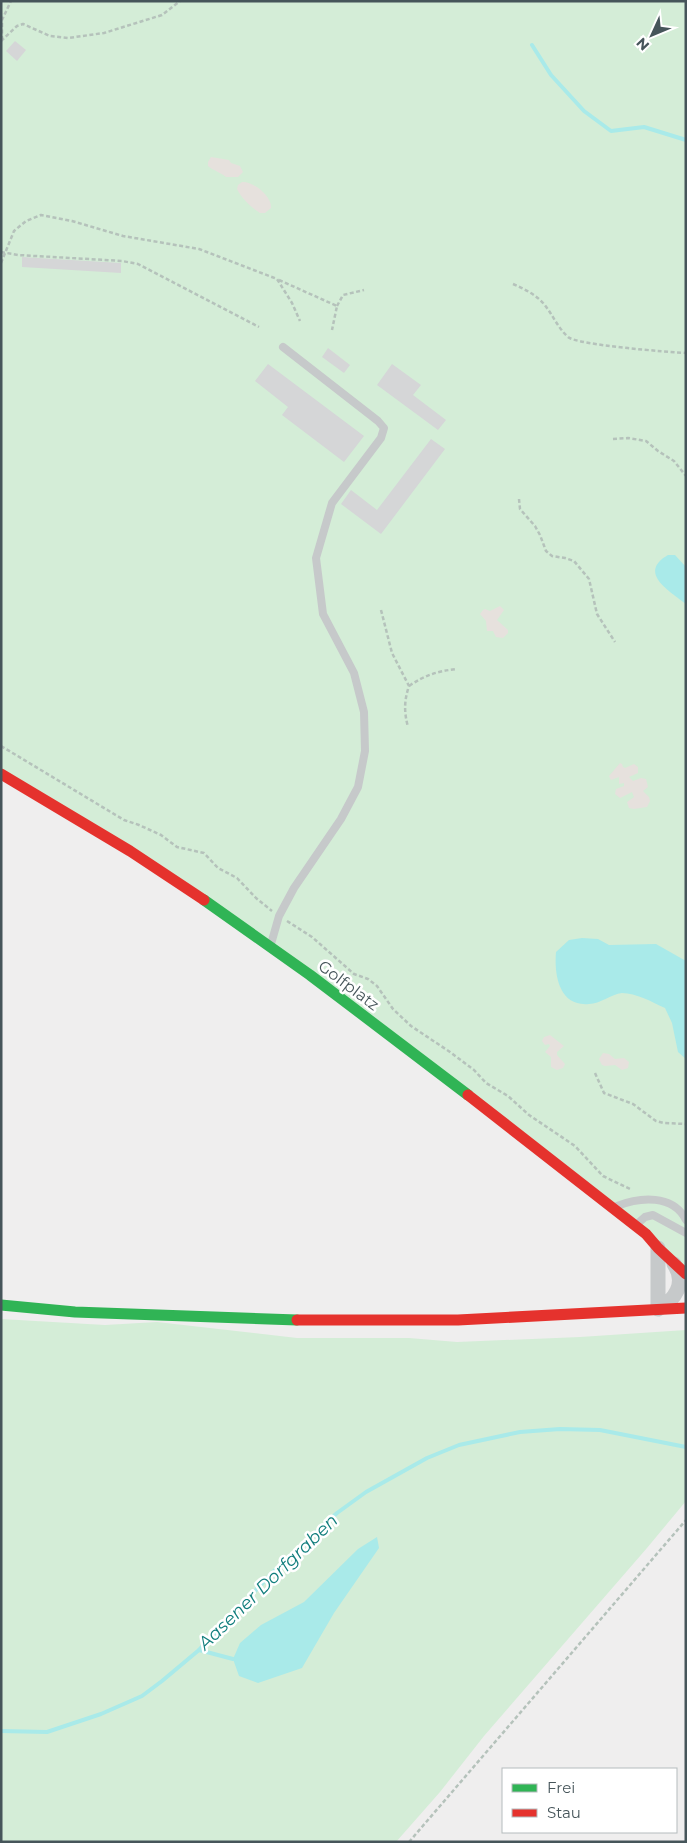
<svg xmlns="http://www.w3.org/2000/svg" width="687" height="1843" viewBox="0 0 687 1843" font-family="Montserrat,sans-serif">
	<rect width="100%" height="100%" fill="#efeeee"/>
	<g fill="#d4edd7">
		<polygon points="1,1 686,1 686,1267 420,1052 1,768"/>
		<polygon points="1,1319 105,1325 157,1322 297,1338 409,1338 457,1342 580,1337 686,1330 686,1501 647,1548 484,1736 440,1792 396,1842 1,1842"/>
	</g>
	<g fill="#e6e1dd">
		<path d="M211,157L229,160L231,163L240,166L243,172L238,177H226C220,172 214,171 208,166V162Z"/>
		<path d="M242,182C253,181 272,196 271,208L265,213H260C253,209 241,198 237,189L238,185Z"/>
		<polygon points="500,606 504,610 497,620 508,630 508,633 503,638 496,637 493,631 487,631 486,621 480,614 483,610 485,609 490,611"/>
		<polygon points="620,763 622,764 623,767 625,768 634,764 638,767 638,773 629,777 633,781 641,778 646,779 648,787 643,791 649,797 650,801 647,807 634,809 629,808 627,802 634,797 632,792 620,798 615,794 616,789 624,786 624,783 619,784 619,777 611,780 609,776"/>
		<polygon points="550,1035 564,1046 557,1052 557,1055 565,1064 563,1068 557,1070 551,1067 551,1057 545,1052 550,1046 549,1044 545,1045 542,1041 544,1037"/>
		<polygon points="603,1053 609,1054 615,1059 624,1058 629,1062 628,1068 622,1070 615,1065 605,1066 602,1065 599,1059"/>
	</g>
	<g fill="#a9eae9">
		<path d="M668,555H675L686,567V604C670,591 637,573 668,555Z"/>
		<path d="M582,938L598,939L609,945L656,944L686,961V1059L678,1052L672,1023L665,1008C652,1002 636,993 622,993C611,994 600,1004 589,1004C559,1007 554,975 556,952L569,940Z"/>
		<polygon points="377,1537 379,1548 334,1613 302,1668 258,1683 239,1676 233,1659 240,1643 261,1625 304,1602 358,1549"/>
	</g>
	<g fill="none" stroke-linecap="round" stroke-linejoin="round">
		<g stroke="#a9eae9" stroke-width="4">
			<polyline points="532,45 551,75 584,111 611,131 644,127 686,140"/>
			<polyline points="199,1650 233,1659"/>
			<polyline points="1,1731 47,1732 101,1714 142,1696 162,1681 199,1650 273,1572 337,1513 366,1492 427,1458 459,1445 520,1432 560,1429 600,1430 686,1447"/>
		</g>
	</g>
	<g fill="#d5d6d7">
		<polygon points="15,41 26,50 17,61 6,51"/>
		<polygon points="22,257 121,263 121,273 22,267"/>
		<polygon points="328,348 350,365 344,373 322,357"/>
		<polygon points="268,364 364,436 344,462 282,415 288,407 255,381"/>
		<polygon points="392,364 421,385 413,395 446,420 438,430 377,385"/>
		<polygon points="431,439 445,449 381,534 341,504 351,490 377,510"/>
	</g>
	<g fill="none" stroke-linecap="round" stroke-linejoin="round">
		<g stroke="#b5c2bb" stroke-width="2.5" stroke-dasharray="4 2.5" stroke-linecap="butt">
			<polyline points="2,40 2,20 11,1"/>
			<polyline points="1,41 17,26 23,24 50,36 68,38 104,33 162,15 180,1"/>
			<polyline points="1,252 18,255 122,261 138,264 259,327"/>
			<polyline points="1,263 14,231 26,221 41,215 72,221 123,236 199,249 277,279 292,303 300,321"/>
			<polyline points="279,280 337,306 332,330"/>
			<path d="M513,284C524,289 535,294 543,303C552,313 557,327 568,337C577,345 668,352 686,353"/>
			<polyline points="337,306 343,295 364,290"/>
			<polyline points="613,439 628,438 646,441 658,451 674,461 686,476"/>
			<polyline points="519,499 520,509 535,526 540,535 546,551 552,556 565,558 574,561 589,579 597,614 615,642"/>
			<path d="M381,610L392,653L409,686C404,701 404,712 408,727"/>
			<path d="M409,686C425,675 438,671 457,669"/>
			<polyline points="1,746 124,820 139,825 161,835 177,847 204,853 218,868 237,878 256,898 272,911"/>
			<polyline points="287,921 312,937 354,974 368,979 377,986 393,1009 411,1026 450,1052 474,1070 486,1083 508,1096 529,1115 575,1146 603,1176 632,1190"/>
			<polyline points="595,1073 604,1093 633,1104 656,1121 664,1123 686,1124"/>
			<polyline points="409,1842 686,1520"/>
		</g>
		<g stroke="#c6c9ca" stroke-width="8">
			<polyline points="271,944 279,916 294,888 341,819 358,787 365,751 364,712 354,673 323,614 316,558 332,503 381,438 384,428 378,421 283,347"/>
			<path d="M617,1206C640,1197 673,1194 686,1220"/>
			<polyline points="636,1225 645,1217 653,1215 686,1233"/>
		</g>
		<path stroke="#c6c9ca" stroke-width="15" d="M658,1248V1309C675,1300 687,1283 674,1264"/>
		<g stroke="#30b455" stroke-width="11">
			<polyline points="204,900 310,975 468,1095"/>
			<polyline points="1,1305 75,1312 297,1320"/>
		</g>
		<g stroke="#e5322d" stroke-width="11">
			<polyline points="1,774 130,851 204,900"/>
			<polyline points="468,1095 646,1234 658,1248 686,1274"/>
			<polyline points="297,1320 458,1320 686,1308"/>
		</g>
	</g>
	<g text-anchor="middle" stroke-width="5" stroke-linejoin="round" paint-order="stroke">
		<g font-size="16" fill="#46555a" stroke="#fff">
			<text transform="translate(349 985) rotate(37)" y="6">Golfplatz</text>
		</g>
		<g font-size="18" font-style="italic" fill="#117e7d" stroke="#fff">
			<text transform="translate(268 1582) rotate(-44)" y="6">Aasener Dorfgraben</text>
		</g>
	</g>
	<rect width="687" height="1843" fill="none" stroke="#46555a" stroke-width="5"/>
	<rect x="502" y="1768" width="175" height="65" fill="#ffffff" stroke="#b5bbbd"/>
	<rect x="512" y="1784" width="25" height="8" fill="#30b455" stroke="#b5bbbd"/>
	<text x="547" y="1793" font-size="15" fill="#46555a">Frei</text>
	<rect x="512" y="1809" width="25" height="8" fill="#e5322d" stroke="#b5bbbd"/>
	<text x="547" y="1818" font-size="15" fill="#46555a">Stau</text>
	<g transform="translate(652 35) rotate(226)" stroke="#ffffff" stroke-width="4" paint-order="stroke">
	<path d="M0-4L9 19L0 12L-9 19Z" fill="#46555a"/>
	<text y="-8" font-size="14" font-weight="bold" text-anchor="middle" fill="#46555a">N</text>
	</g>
</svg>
